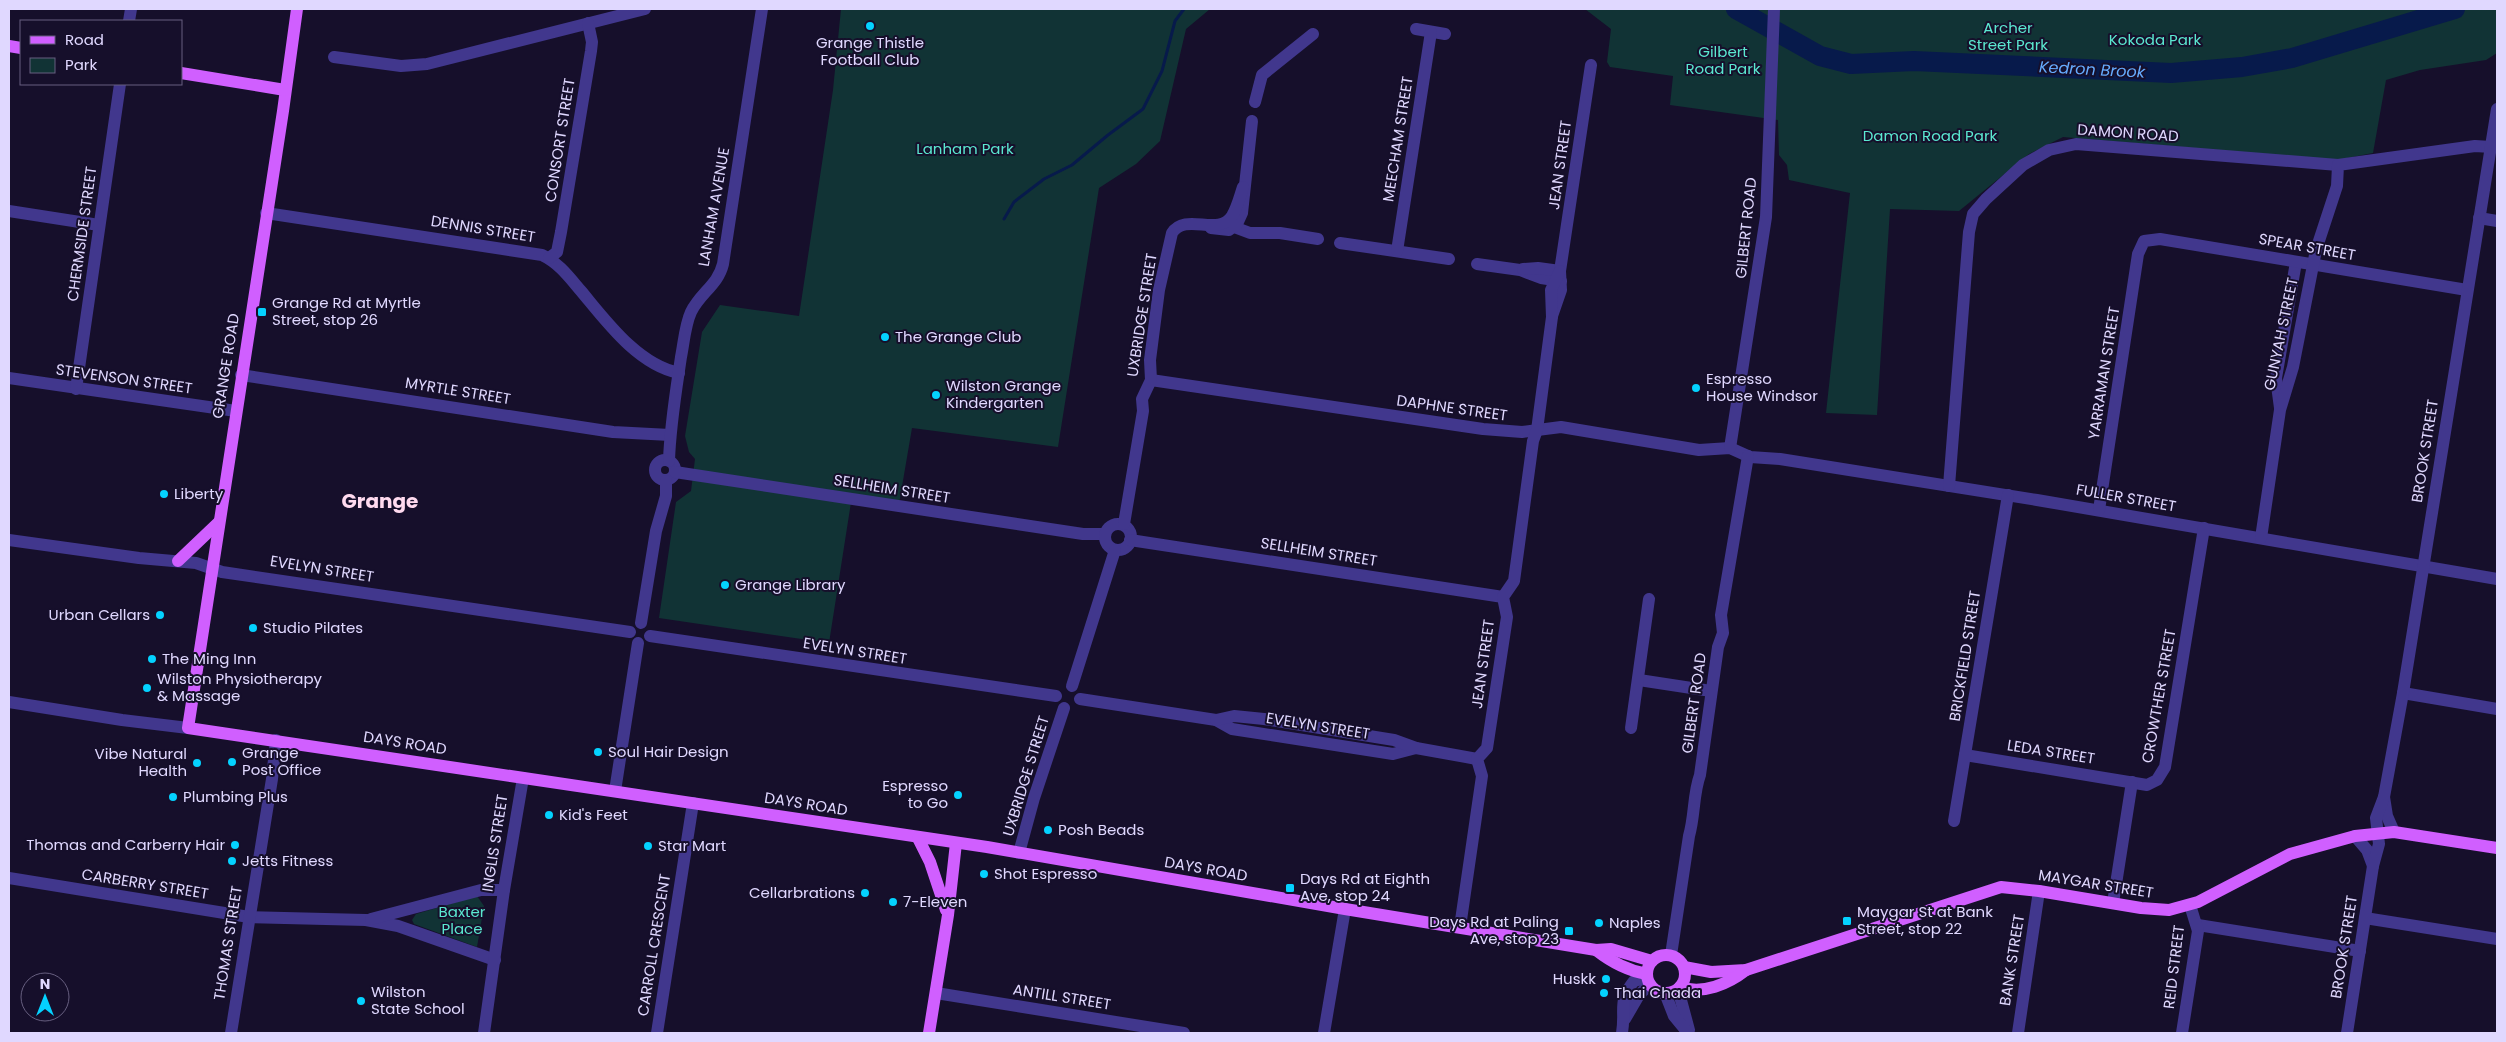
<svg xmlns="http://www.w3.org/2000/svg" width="2506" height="1042" viewBox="0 0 2506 1042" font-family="Poppins,sans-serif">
	<rect width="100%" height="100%" fill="#160f2b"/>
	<g fill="#113335">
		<polygon points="841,9 1210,9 1186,29 1160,141 1136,164 1099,188 1058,447 912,428 899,504 852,496 829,643 659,618 676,502 691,491 695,459 689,452 685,436 702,332 720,305 799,316 833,90"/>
		<polygon points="1585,9 2497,9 2497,53 2486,60 2420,70 2386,80 2373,153 2337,160 2063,137 2029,154 1959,211 1890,209 1877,415 1826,413 1850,193 1789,180 1787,165 1779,155 1778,120 1670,105 1673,76 1610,67 1607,62 1611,29"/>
		<polygon points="477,896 484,906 477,947 414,924 412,920 416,914"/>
	</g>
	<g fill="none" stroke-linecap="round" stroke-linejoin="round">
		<polyline stroke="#071a4b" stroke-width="3" points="1004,219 1014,202 1044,179 1072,165 1108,135 1143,109 1162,71 1175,21 1184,9"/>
		<polyline stroke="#071a4b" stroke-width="20" points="1736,9 1820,56 1851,64 1914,61 2171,73 2242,67 2292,58 2455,9"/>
		<g stroke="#41378d" stroke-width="12">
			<polyline points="129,21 131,9"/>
			<polyline points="1416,29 1445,34"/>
			<polyline points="334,57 401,66 427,64 645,9"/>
			<polyline points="1255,102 1262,75 1313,34"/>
			<polyline points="9,211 99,225"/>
			<path d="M266,213L542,255C559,263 569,277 581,291C606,321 638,365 679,373"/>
			<polyline points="2479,218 2497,221"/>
			<polyline points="1234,220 1234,227 1250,233 1280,233 1318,239"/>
			<polyline points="1211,228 1229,230 1237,224 1242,213 1252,121"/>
			<polyline points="1340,243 1449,259"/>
			<polyline points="1397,251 1431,32"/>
			<polyline points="549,258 557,252 561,232 591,51 592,42 588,23"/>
			<polyline points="1477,264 1520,270 1541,278 1561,281"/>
			<polyline points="1523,269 1538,268 1560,271"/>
			<polyline points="1552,316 1561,290 1560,271 1591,65"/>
			<polyline points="241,375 613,432 670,435"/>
			<polyline points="9,378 236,411"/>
			<polyline points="1151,380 1483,429 1522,432 1561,427 1699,450 1730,448 1750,457 1780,459 2037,500 2497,579"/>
			<polyline points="76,389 120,84"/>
			<polyline points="2280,408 2276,378 2296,262"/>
			<polyline points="1730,448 1766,217 1774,9"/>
			<circle cx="665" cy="470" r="10"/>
			<path d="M669,461C670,426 676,391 681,357C684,342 685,325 691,312C700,293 718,285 723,264L762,9"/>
			<polyline points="675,472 1083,534 1104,534"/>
			<polyline points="1949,486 1969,232 1973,214 1986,199 2023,165 2049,150 2076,144 2338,165"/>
			<polyline points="2099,510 2138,254 2144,241 2160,239 2467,290"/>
			<circle cx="1118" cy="537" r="13"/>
			<path d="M1124,524L1143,411L1142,399L1151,380L1150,360L1159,290L1172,233C1186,212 1218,237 1232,216C1237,208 1240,196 1243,187"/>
			<polyline points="2261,538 2280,410 2293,367 2316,250 2337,186 2338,165 2475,146 2491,147"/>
			<polyline points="9,540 139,558 196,563 222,572 630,632"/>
			<polyline points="1130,540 1503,597"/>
			<polyline points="641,623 656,531 666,496 666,481"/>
			<polyline points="650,636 1056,696"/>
			<polyline points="1639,680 1711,691"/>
			<polyline points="1072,686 1115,550"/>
			<polyline points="2403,693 2497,709"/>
			<polyline points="1080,699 1216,720 1232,729 1393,754 1416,748"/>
			<polyline points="9,702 122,720 188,728"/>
			<polyline points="1216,720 1234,716 1264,719 1394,740 1416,748 1477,759"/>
			<polyline points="1631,728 1649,599"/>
			<polyline points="1965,755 2147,785 2157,780 2165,767 2204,528"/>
			<polyline points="615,791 638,643"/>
			<polyline points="2384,797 2387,816 2394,832"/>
			<polyline points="1954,821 2008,495"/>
			<polyline points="2355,836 2367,850 2373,866"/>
			<polyline points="1019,853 1034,798 1064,708"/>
			<polyline points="9,878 249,917 366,920 398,926 495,960"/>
			<polyline points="2113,903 2132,782"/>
			<polyline points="2365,918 2497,939"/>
			<polyline points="371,919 481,890 504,890"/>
			<polyline points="2198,925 2360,951"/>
			<polyline points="1460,927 1482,776 1477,759 1487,748 1507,617 1503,597 1514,581 1533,441 1537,430 1552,317 1551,290 1560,271"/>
			<path d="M1671,955L1689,836C1695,815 1693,794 1700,775L1718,647L1723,633L1721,615L1748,456"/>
			<polyline points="1678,989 1689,1030"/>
			<polyline points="936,993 1184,1033"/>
			<polyline points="1665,993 1674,1016 1688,1033"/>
			<polyline points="1625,1019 1639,995 1650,984"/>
			<polyline points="231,1033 272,779 276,740"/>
			<polyline points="484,1033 504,890 523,778"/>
			<polyline points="657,1033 693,803"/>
			<polyline points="1324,1033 1345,909"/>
			<path d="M1622,1033C1626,1010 1617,1002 1634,981L1647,978"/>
			<polyline points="2018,1033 2039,891"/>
			<polyline points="2182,1033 2198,931 2190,905"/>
			<polyline points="2347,1033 2373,866 2379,844 2376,818 2384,797 2403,693 2497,109"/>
		</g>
		<g stroke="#d05fff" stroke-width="12">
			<polyline points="297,9 283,111 188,728 987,847 1345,909 1596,950 1611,949 1652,961"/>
			<polyline points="9,46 21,48"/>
			<polyline points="181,73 285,90"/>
			<polyline points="178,561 219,522"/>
			<polyline points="918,838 930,862 946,910"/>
			<path d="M1596,950C1610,961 1629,971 1647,974"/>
			<circle cx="1666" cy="974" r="19"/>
			<polyline points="1684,967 1711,972 1746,970 2001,887 2039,891 2141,908 2169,910 2198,902 2290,854 2355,836 2394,832 2497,848"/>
			<path d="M1680,987C1703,995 1728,984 1746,970"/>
			<polyline points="929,1033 948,915 956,843"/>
		</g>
	</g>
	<g fill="#04d2ff" stroke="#160f2b" stroke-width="2">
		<circle cx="870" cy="26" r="5"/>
		<rect x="257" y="307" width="10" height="10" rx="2.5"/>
		<circle cx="885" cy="337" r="5"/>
		<circle cx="1696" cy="388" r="5"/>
		<circle cx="936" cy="395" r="5"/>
		<circle cx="164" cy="494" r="5"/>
		<circle cx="725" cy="585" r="5"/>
		<circle cx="160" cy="615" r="5"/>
		<circle cx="253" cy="628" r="5"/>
		<circle cx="152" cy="659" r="5"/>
		<circle cx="147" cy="688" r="5"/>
		<circle cx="598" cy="752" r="5"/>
		<circle cx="232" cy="762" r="5"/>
		<circle cx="197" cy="763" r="5"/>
		<circle cx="958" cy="795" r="5"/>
		<circle cx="173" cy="797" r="5"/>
		<circle cx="549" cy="815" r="5"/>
		<circle cx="1048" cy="830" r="5"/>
		<circle cx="235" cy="845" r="5"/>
		<circle cx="648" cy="846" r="5"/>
		<circle cx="232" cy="861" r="5"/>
		<circle cx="984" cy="874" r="5"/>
		<rect x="1285" y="883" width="10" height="10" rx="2.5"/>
		<circle cx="865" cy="893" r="5"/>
		<circle cx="893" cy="902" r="5"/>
		<rect x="1842" y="916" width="10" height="10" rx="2.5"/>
		<circle cx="1599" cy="923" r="5"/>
		<rect x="1564" y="926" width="10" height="10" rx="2.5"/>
		<circle cx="1606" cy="979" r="5"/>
		<circle cx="1604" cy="993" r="5"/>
		<circle cx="361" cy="1001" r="5"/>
	</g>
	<g text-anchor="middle" stroke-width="4" stroke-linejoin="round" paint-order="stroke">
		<g font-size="15" fill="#5be8d0" stroke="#160f2b">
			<text x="2008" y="33">Archer<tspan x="2008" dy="17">Street Park</tspan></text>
			<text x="2155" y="45">Kokoda Park</text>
			<text x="1723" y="57">Gilbert<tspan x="1723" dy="17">Road Park</tspan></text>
			<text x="1930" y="141">Damon Road Park</text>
			<text x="965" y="154">Lanham Park</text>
			<text x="462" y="917">Baxter<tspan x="462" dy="17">Place</tspan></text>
		</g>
		<g font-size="15" fill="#e0d8ff" stroke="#160f2b" text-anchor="start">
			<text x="870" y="48" text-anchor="middle">Grange Thistle<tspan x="870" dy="17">Football Club</tspan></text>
			<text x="272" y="308">Grange Rd at Myrtle<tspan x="272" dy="17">Street, stop 26</tspan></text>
			<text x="895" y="342">The Grange Club</text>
			<text x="1706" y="384">Espresso<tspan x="1706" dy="17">House Windsor</tspan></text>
			<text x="946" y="391">Wilston Grange<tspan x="946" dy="17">Kindergarten</tspan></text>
			<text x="174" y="499">Liberty</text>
			<text x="735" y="590">Grange Library</text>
			<text x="150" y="620" text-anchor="end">Urban Cellars</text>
			<text x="263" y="633">Studio Pilates</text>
			<text x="162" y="664">The Ming Inn</text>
			<text x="157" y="684">Wilston Physiotherapy<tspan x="157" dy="17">&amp; Massage</tspan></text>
			<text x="608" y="757">Soul Hair Design</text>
			<text x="242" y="758">Grange<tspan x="242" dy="17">Post Office</tspan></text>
			<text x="187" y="759" text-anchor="end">Vibe Natural<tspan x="187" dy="17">Health</tspan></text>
			<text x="948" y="791" text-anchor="end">Espresso<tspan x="948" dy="17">to Go</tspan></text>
			<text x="183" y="802">Plumbing Plus</text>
			<text x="559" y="820">Kid's Feet</text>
			<text x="1058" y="835">Posh Beads</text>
			<text x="225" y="850" text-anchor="end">Thomas and Carberry Hair</text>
			<text x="658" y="851">Star Mart</text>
			<text x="242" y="866">Jetts Fitness</text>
			<text x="994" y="879">Shot Espresso</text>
			<text x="1300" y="884">Days Rd at Eighth<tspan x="1300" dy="17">Ave, stop 24</tspan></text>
			<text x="855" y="898" text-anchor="end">Cellarbrations</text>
			<text x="903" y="907">7-Eleven</text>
			<text x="1857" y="917">Maygar St at Bank<tspan x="1857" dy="17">Street, stop 22</tspan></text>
			<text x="1559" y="927" text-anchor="end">Days Rd at Paling<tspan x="1559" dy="17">Ave, stop 23</tspan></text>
			<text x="1609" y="928">Naples</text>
			<text x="1596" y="984" text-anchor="end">Huskk</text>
			<text x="371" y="997">Wilston<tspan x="371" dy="17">State School</tspan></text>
			<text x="1614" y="998">Thai Chada</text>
		</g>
		<g font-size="15" fill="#e0d8ff" stroke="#160f2b">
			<text transform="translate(2128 133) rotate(4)" y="5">DAMON ROAD</text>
			<text transform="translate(1398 139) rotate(-81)" y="5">MEECHAM STREET</text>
			<text transform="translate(560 140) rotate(-81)" y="5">CONSORT STREET</text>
			<text transform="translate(1560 165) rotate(-82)" y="5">JEAN STREET</text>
			<text transform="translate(714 207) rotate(-80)" y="5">LANHAM AVENUE</text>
			<text transform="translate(1746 228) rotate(-84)" y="5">GILBERT ROAD</text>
			<text transform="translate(483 229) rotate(9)" y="5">DENNIS STREET</text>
			<text transform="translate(82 234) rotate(-82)" y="5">CHERMSIDE STREET</text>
			<text transform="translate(2307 247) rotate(10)" y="5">SPEAR STREET</text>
			<text transform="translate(1142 315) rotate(-81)" y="5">UXBRIDGE STREET</text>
			<text transform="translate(2281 334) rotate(-78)" y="5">GUNYAH STREET</text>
			<text transform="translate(226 366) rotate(-81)" y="5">GRANGE ROAD</text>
			<text transform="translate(2104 373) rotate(-81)" y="5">YARRAMAN STREET</text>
			<text transform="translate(124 379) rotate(8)" y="5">STEVENSON STREET</text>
			<text transform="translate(458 391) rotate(9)" y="5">MYRTLE STREET</text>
			<text transform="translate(1452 408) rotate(8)" y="5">DAPHNE STREET</text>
			<text transform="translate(2425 451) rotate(-81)" y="5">BROOK STREET</text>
			<text transform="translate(892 489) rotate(9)" y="5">SELLHEIM STREET</text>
			<text transform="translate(2126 498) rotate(10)" y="5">FULLER STREET</text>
			<text transform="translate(1319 552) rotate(9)" y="5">SELLHEIM STREET</text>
			<text transform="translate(322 569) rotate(9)" y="5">EVELYN STREET</text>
			<text transform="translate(855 651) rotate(9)" y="5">EVELYN STREET</text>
			<text transform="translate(1965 656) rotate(-81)" y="5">BRICKFIELD STREET</text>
			<text transform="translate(1483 664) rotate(-82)" y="5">JEAN STREET</text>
			<text transform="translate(2159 696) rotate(-80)" y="5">CROWTHER STREET</text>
			<text transform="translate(1694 703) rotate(-82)" y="5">GILBERT ROAD</text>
			<text transform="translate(1318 726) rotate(9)" y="5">EVELYN STREET</text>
			<text transform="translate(405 743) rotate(9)" y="5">DAYS ROAD</text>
			<text transform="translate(2051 752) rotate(9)" y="5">LEDA STREET</text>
			<text transform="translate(1026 776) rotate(-73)" y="5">UXBRIDGE STREET</text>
			<text transform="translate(806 804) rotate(9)" y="5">DAYS ROAD</text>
			<text transform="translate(495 843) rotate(-81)" y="5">INGLIS STREET</text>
			<text transform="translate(1206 869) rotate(10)" y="5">DAYS ROAD</text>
			<text transform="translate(145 884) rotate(9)" y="5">CARBERRY STREET</text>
			<text transform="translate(2096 884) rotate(9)" y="5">MAYGAR STREET</text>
			<text transform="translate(228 943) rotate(-81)" y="5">THOMAS STREET</text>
			<text transform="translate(654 945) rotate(-81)" y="5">CARROLL CRESCENT</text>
			<text transform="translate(2344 947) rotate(-81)" y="5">BROOK STREET</text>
			<text transform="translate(2012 960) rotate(-81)" y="5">BANK STREET</text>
			<text transform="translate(2174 967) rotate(-83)" y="5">REID STREET</text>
			<text transform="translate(1062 997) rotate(9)" y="5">ANTILL STREET</text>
		</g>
		<g font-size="16" font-style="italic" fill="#66acff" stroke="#160f2b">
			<text transform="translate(2092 69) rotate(3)" y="6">Kedron Brook</text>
		</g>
		<g font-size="20" font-weight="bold" fill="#ffdaef" stroke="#160f2b">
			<text x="380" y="508">Grange</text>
		</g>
	</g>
	<rect width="2506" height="1042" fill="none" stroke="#e0d8ff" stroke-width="20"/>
	<rect x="20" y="20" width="162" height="65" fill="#160f2b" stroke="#675f80"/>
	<rect x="30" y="36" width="25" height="8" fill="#d05fff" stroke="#675f80"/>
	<text x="65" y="45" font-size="15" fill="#e0d8ff">Road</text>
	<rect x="30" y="58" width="25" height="15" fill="#113335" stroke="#675f80"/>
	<text x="65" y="70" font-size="15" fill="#e0d8ff">Park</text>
	<g transform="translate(45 997)"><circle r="24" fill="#160f2b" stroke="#675f80"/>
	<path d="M0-4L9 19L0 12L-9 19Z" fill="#04d2ff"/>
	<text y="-8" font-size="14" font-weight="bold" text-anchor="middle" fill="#e0d8ff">N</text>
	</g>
</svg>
